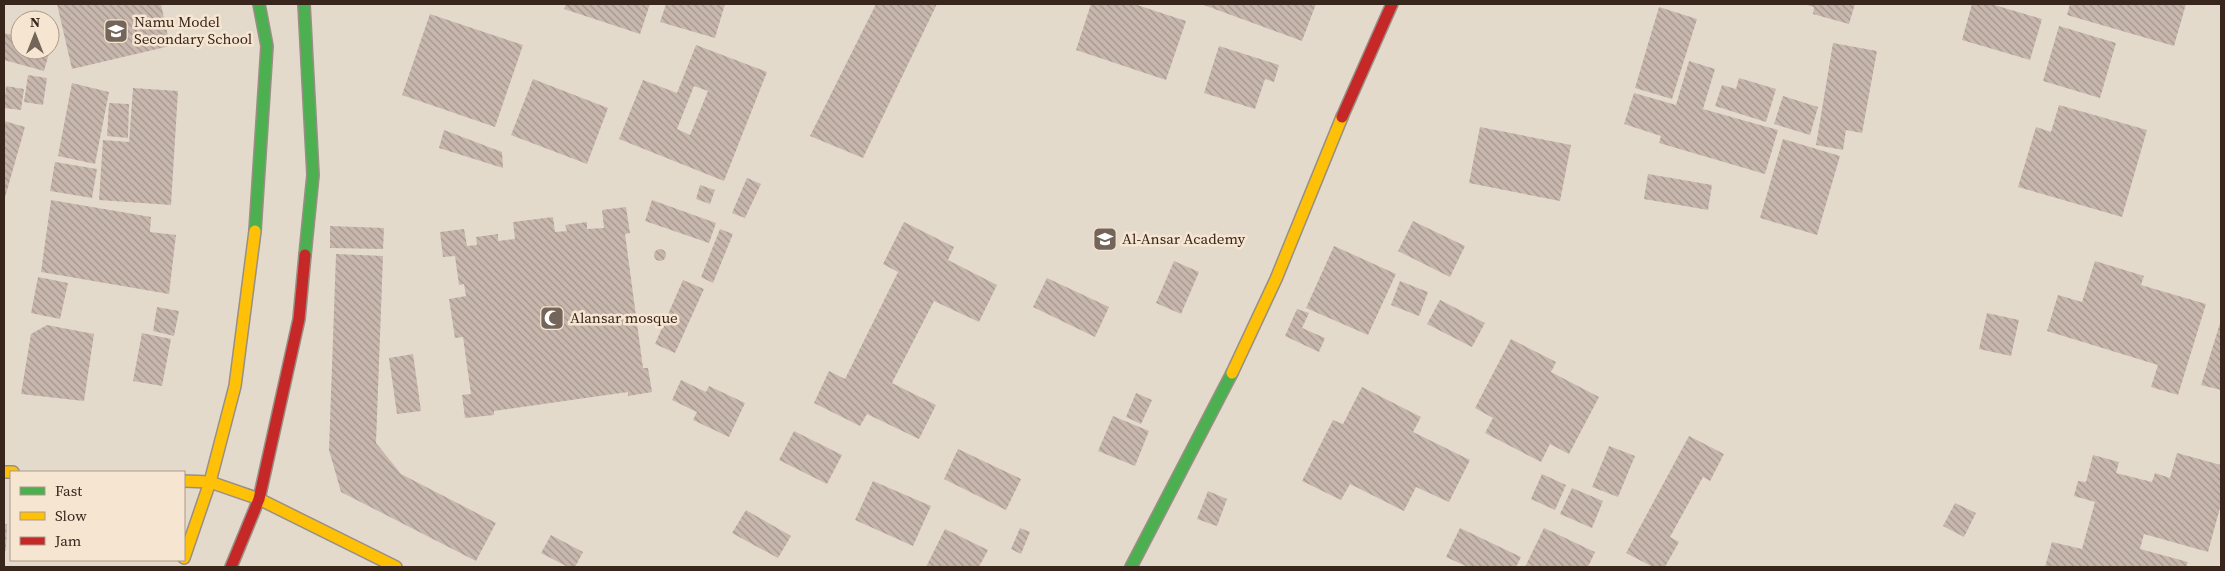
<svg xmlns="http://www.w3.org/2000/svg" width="2225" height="571" viewBox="0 0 2225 571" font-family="'Source Serif 4',serif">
	<defs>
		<pattern id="building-back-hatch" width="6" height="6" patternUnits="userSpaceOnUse" patternTransform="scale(1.25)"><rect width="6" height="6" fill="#c8b7ad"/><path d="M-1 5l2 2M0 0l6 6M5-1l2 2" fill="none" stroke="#a3958c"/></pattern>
	</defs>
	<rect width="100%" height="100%" fill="#e4dacc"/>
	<g fill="url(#building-back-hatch)" fill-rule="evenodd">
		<polygon points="57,4 114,4 115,5 161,4 170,46 72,69"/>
		<polygon points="566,4 650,4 640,34 564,9"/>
		<polygon points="666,4 725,4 715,38 660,22"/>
		<polygon points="876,4 937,4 863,158 810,136"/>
		<polygon points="1091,4 1134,4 1186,21 1166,80 1076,50"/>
		<polygon points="1201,4 1316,4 1302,41"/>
		<polygon points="1803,4 1855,4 1849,24 1813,14 1814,7"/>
		<polygon points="1972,4 1991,4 2042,19 2030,60 1962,40"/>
		<polygon points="2070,4 2186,4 2174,46 2067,15"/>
		<polygon points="1659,7 1697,19 1672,99 1635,88"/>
		<polygon points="430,14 523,45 495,127 402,95"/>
		<polygon points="2059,26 2116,43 2100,98 2043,81"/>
		<polygon points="4,33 20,37 20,50 50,50 44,71 4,60"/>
		<polygon points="1833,43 1877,51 1862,133 1846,130 1843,150 1816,145"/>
		<path d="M696,45L767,72L724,181L619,139L643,80L677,93ZM694,86L708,91L690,135L677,129Z"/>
		<polygon points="1219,46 1279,65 1274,82 1265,79 1255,109 1204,93"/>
		<polygon points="1689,61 1715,69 1703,109 1778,130 1765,174 1659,143 1661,136 1624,124 1634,93 1676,105"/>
		<polygon points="28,75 47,78 43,105 24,102"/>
		<polygon points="1739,78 1776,89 1766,122 1715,106 1722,85 1736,89"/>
		<polygon points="533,79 608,108 587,164 511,135"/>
		<polygon points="72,83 109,92 95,164 58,156"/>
		<polygon points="6,86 24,89 21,110 4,108"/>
		<polygon points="133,88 178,91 171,205 99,200 103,140 129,142"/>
		<polygon points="1783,96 1818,107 1810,135 1774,124"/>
		<polygon points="109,103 129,104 128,138 107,136"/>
		<polygon points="2059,105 2147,130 2122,217 2018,187 2036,127 2051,132"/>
		<polygon points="4,121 25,127 4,201"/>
		<polygon points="1480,127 1571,145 1560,201 1469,183"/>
		<polygon points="444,130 502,152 503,168 439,148"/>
		<polygon points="1783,139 1840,156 1817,235 1760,218"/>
		<polygon points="55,162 97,169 92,198 50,191"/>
		<polygon points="1648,174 1712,185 1708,210 1644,199"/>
		<polygon points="747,178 761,184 745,218 732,213"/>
		<polygon points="700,185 715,190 710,204 696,199"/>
		<polygon points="51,200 151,217 150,232 176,235 169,294 41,272"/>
		<polygon points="652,200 716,223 709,243 645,221"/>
		<polygon points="626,207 630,233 625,234 643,368 648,368 652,392 628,396 628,392 494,411 494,415 465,418 462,395 471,394 463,337 455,338 449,299 466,296 464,284 459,285 455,256 443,257 440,232 464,229 467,246 477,245 476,237 498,234 498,241 515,239 513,222 553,217 555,232 567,231 565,225 587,222 587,229 604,228 602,210"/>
		<polygon points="1413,221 1465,246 1450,277 1398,251"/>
		<polygon points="904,222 954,247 948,260 997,285 979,322 934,301 892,383 936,405 919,439 867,414 860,426 814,403 829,371 845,379 898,272 883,264"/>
		<polygon points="330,226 384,228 383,249 330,248"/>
		<polygon points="720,229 733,234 713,283 701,277"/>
		<polygon points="1334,246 1396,274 1368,335 1306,308"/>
		<circle cx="660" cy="255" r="6"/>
		<polygon points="336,254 383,256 376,443 401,474 496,523 476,561 341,492 329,450"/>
		<polygon points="1174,261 1199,272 1181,314 1156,303"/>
		<polygon points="2095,261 2144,276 2141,285 2206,304 2178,395 2151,387 2158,365 2047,331 2058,295 2082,302"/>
		<polygon points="38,277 68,283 60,319 31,313"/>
		<polygon points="1047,278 1109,307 1095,337 1033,307"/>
		<polygon points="683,280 704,289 675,353 655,344"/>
		<polygon points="1400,281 1428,292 1419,316 1391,305"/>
		<polygon points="1440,300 1485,323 1472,347 1427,324"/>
		<polygon points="157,307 179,311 174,336 153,331"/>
		<polygon points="1297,309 1309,313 1302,328 1325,338 1319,352 1285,336"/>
		<polygon points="1987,313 2019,320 2011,356 1979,349"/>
		<polygon points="2221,320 2221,390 2201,385"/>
		<polygon points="47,325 94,334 84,401 21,394 31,334"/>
		<polygon points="142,333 171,339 162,386 133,381"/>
		<polygon points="1511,339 1556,362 1551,372 1599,397 1569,454 1550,444 1541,462 1485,433 1493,418 1475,408"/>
		<polygon points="413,354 421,411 397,414 389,358"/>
		<polygon points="681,380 706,392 709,386 745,403 729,437 693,420 697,412 672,400"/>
		<polygon points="1362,387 1421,417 1413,432 1470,460 1449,502 1416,487 1404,511 1350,484 1341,500 1302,481 1333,420 1343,424"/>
		<polygon points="1136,393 1152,400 1141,424 1126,417"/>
		<polygon points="1113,416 1149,431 1135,466 1098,451"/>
		<polygon points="794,431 842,455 827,484 779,460"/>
		<polygon points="1689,436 1724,454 1710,481 1703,477 1670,537 1679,542 1665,567 1653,567 1626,553"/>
		<polygon points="1609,446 1635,456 1618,497 1592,487"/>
		<polygon points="958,449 1021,479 1006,510 944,479"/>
		<polygon points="2177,453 2221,465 2221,504 2208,552 2144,534 2140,549 2188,562 2186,567 2045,567 2052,542 2082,549 2095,502 2074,496 2078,481 2086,482 2093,455 2119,462 2116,473 2152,482 2155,473 2170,478"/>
		<polygon points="1542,474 1566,485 1555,510 1531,499"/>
		<polygon points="873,481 931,506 913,546 855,520"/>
		<polygon points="1572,488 1603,501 1592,528 1560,514"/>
		<polygon points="1208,491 1227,499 1217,526 1197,519"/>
		<polygon points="1955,503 1976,513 1964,537 1943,526"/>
		<polygon points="746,510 791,536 778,558 732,533"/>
		<polygon points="4,524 7,524 6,551 4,551"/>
		<polygon points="1020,528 1030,532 1021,554 1011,549"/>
		<polygon points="1460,528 1521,557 1516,567 1468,567 1446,557"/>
		<polygon points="1544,528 1595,552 1588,567 1525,567"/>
		<polygon points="945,529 988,550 979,567 926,567"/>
		<polygon points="551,535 583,552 575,567 568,567 541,553"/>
	</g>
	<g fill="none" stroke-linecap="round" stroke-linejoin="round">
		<g stroke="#998f85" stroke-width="14">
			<g id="fast">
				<polyline points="304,4 313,175 305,255"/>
				<polyline points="255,231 267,46 259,4"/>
				<polyline points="1131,567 1232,373"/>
			</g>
		</g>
		<g stroke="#998f85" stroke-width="14">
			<g id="slow">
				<polyline points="1232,373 1276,279 1342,117"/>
				<polyline points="4,472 13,472"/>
				<polyline points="184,481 210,482 259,499 396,567"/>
				<polyline points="184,558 210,482 235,386 255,231"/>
			</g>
		</g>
		<g stroke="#998f85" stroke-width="14">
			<g id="jam">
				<polyline points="1342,117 1392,4"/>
				<polyline points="231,567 259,499 299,319 305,255"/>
			</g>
		</g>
		<use href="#fast" stroke="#4caf50" stroke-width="11"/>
		<use href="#slow" stroke="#ffc107" stroke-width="11"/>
		<use href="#jam" stroke="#c62828" stroke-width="11"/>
	</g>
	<defs>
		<g id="school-square" transform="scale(1.25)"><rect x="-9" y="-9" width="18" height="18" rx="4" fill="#74655a" stroke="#f6e6d1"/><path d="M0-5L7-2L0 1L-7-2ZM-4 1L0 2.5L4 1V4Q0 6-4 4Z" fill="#fff"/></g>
		<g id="mosque-square" transform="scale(1.25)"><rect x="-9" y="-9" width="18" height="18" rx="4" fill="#74655a" stroke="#f6e6d1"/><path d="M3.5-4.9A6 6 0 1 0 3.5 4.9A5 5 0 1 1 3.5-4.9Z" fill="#fff"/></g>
	</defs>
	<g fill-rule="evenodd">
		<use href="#school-square" x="116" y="31"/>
		<use href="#school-square" x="1105" y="239"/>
		<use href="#mosque-square" x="552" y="318"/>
	</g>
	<g text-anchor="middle" stroke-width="5" stroke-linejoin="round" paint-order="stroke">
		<g font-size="15" fill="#38261d" stroke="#f6e6d1" text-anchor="start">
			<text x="134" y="27">Namu Model<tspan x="134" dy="17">Secondary School</tspan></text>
			<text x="1122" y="244">Al-Ansar Academy</text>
			<text x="570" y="323">Alansar mosque</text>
		</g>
	</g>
	<rect width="2225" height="571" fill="none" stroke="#38261d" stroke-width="10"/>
	<rect x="10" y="471" width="175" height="90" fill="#f6e6d1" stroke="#aa9989"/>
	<rect x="20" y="487" width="25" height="8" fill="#4caf50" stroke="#aa9989"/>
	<text x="55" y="496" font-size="15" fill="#38261d">Fast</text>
	<rect x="20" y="512" width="25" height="8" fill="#ffc107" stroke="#aa9989"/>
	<text x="55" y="521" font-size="15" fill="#38261d">Slow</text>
	<rect x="20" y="537" width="25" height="8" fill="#c62828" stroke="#aa9989"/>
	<text x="55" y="546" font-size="15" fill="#38261d">Jam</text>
	<g transform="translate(35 35)"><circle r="24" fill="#f6e6d1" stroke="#aa9989"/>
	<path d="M0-4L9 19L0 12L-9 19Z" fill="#74655a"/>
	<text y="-8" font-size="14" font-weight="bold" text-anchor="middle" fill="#38261d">N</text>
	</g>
</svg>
